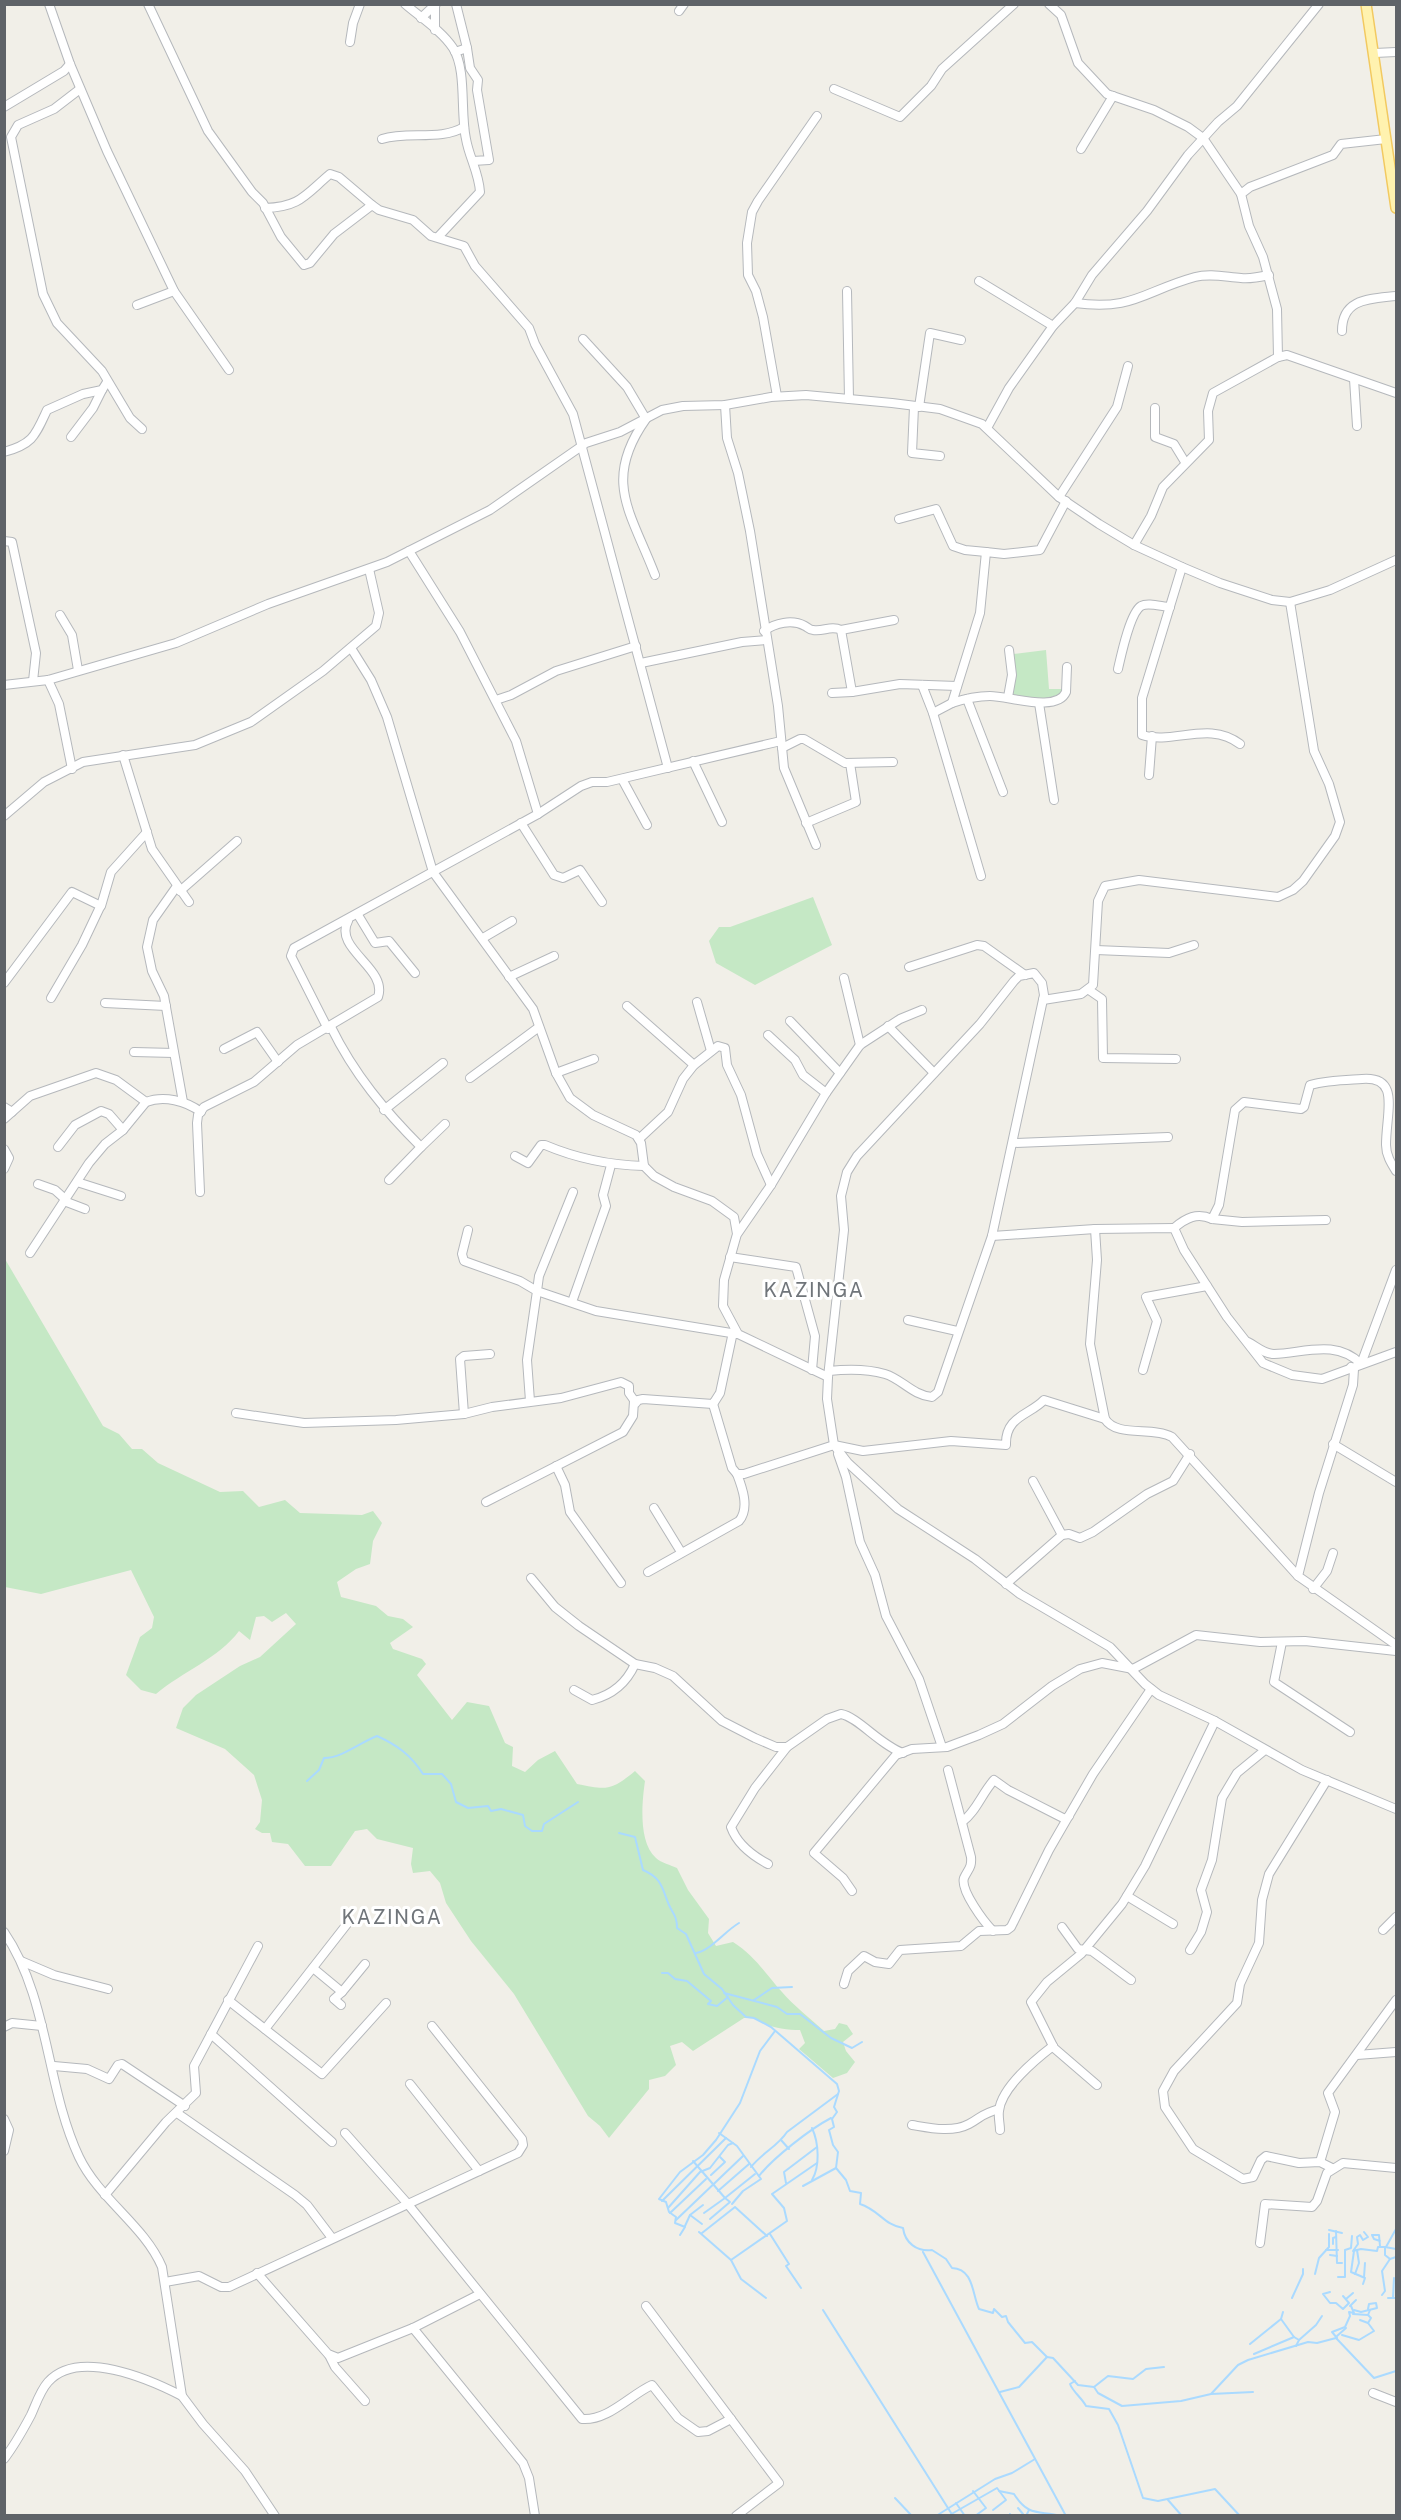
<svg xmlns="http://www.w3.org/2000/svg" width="1401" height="2520" viewBox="0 0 1401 2520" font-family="'Public Sans',sans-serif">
	<rect width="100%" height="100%" fill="#f1efe8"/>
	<g fill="#c5e8c5">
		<polygon points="1046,650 1049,689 1064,689 1060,697 1039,701 1010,695 1013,654"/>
		<polygon points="813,897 832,945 755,985 716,963 709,941 719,927 730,927"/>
		<path d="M5,1259L103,1426L119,1434L132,1449H142L158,1463L220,1492L243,1491L259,1507L285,1500L300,1513L362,1515L373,1511L382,1523L373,1541L370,1564L356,1569L337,1582L341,1597L376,1606L388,1616L403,1619L413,1627L390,1643L393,1649L422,1659L426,1664L417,1675L452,1720L467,1702L489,1706L505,1743L513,1747L512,1766L525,1772L538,1760L555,1751L577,1784C607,1790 611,1791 635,1771L645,1781C642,1802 638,1842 656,1858C661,1863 671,1865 677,1868L688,1890L709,1919L708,1933L716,1946L733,1942C755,1956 765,1973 782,1992C794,2006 810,2018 824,2031L835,2029L839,2023L847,2025L853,2034L843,2042L846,2051L855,2062L847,2073L833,2078L799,2049L805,2043L800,2030C786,2030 766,2027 754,2018H744L693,2051L682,2042L670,2046L676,2065L665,2076L649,2080V2089L609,2138L600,2126L588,2116L514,1994L471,1941L446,1903L440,1883L430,1871L413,1873L411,1864L413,1848L377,1839L367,1829L355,1831L331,1866H305L288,1844L272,1842L270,1833H262L255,1829L260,1822L262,1800L254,1775L225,1749L176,1728L183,1708L196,1695L240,1666L260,1657L296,1624L286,1613L272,1622L264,1616L256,1617L250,1640L239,1631C219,1658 182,1672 156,1694L141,1690L126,1675L140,1637L152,1628L154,1617L131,1570L41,1594L5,1587Z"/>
	</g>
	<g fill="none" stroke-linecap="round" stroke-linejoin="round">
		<g stroke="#aadaff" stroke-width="2">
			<path d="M307,1781L319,1770L324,1758C342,1758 359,1743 377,1736C397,1745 411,1755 423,1774H442L451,1784L456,1802L468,1808L488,1806L491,1811L501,1809L523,1815L525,1826L532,1831H542L544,1824L578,1802"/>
			<path d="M619,1833L635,1837L643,1870C662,1878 662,1888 669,1905C673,1914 677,1916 677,1928L686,1934L704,1974L722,1989L733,2005L746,2017L754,2018L771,2027L837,2084L839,2091L834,2107L837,2112L832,2119L834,2127L829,2130L833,2145L838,2152L836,2168L846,2180L850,2191L861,2193L860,2204C879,2210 884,2225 903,2228C905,2243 917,2252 932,2250L946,2259L952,2268C974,2269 972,2294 979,2309L993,2313L994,2309L1002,2317L1006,2316L1008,2322L1025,2343L1032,2342L1047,2357"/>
			<path d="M696,1953C710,1951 725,1931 739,1923"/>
			<polyline points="662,1973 668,1973 675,1979 687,1981 711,2001 708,2004 717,2006 728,1997"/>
			<polyline points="724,1993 777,2007 787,2014 800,2014 831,2038 852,2048 862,2042"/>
			<polyline points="754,2000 772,1988 792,1987"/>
			<path d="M812,2128C819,2143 820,2167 812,2180"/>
			<polyline points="719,2133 737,2146 761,2179 743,2191 732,2204"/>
			<polyline points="781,2140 789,2149"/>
			<polyline points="693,2161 725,2198 755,2174"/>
			<path d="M751,2167C762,2153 778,2146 787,2132L838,2094"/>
			<polyline points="711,2175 725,2162 720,2157"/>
			<path d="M759,2176C773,2158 810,2129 831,2118"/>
			<polyline points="786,2183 784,2172 817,2147"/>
			<polyline points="803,2186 836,2168"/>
			<polyline points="718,2191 749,2164"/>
			<polyline points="662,2201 726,2138"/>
			<polyline points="668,2208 700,2172 710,2168 728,2145 733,2143"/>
			<polyline points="670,2213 706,2179"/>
			<polyline points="704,2213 725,2198 730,2202 710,2219"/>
			<polyline points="676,2220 743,2156"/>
			<polyline points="702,2224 690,2215 703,2205"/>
			<polyline points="685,2226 690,2215"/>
			<polyline points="1329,2230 1342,2233"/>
			<polyline points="1336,2231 1337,2263 1342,2263"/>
			<polyline points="699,2232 731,2260 741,2279 766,2298"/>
			<polyline points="1364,2232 1368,2237 1363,2240 1360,2235 1357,2237 1358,2244 1353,2251 1361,2249 1377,2251 1378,2247 1385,2247 1385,2255 1390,2259"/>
			<polyline points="702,2233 735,2207 767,2236"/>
			<polyline points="770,2234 789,2264 786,2266 801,2288"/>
			<polyline points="680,2235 685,2227 675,2223 676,2217 669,2212 666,2202 659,2199 680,2172 703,2155 716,2140 740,2103 760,2051 775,2031"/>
			<polyline points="1380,2241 1374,2239 1372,2235 1379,2235 1380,2246"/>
			<polyline points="1333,2244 1333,2238 1336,2237"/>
			<polyline points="1385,2247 1396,2249"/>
			<polyline points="1386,2247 1396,2229"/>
			<polyline points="1326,2250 1338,2250"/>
			<polyline points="1354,2251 1351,2272 1365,2278 1363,2284"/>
			<polyline points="923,2252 1066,2516"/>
			<polyline points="1330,2255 1337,2256"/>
			<polyline points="731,2260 787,2221 784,2208 772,2194 817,2163"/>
			<polyline points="1315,2274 1319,2258 1329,2247 1329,2234"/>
			<polyline points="1355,2274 1359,2263 1357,2250"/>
			<polyline points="1338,2277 1345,2277 1345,2250 1351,2248 1352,2236"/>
			<polyline points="1364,2277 1365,2263"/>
			<polyline points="1330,2292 1323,2294 1330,2303 1336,2303 1343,2309 1349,2303 1343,2296"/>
			<polyline points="1382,2295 1385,2291 1382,2271 1390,2259 1396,2257"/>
			<polyline points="1292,2298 1303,2274 1303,2269"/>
			<polyline points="1388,2298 1396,2298"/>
			<polyline points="1393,2298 1394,2278"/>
			<polyline points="1346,2299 1353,2293"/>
			<polyline points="1350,2306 1356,2300"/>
			<polyline points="823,2310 953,2516"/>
			<polyline points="1354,2310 1361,2312 1377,2308 1376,2303 1369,2304 1368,2309"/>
			<polyline points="1283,2312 1281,2319 1294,2337"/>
			<polyline points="1353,2314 1368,2315 1370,2310"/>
			<polyline points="1360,2320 1368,2323 1371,2318 1368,2315"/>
			<polyline points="1342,2335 1359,2340 1374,2331 1368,2323"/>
			<polyline points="1337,2336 1346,2328"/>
			<polyline points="1337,2338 1332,2332 1345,2327 1350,2316 1349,2312 1354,2313 1351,2306"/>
			<polyline points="1299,2340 1316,2325 1322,2316"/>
			<polyline points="1250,2344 1281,2319"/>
			<polyline points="1254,2354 1294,2337 1299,2340 1296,2346"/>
			<path d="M1075,2381L1070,2384C1073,2392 1082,2398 1086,2406L1109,2409L1118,2425L1143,2498L1158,2501L1215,2489L1240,2516"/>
			<polyline points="1094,2387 1108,2376 1133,2379 1146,2369 1164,2367"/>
			<polyline points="1000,2392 1019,2387 1047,2357 1053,2358 1078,2385 1094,2387 1098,2393 1122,2406 1181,2401 1211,2394 1238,2365 1248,2360 1308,2342 1317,2343 1336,2338 1374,2378 1396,2371"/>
			<polyline points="1211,2394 1253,2392"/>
			<polyline points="973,2491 986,2508 975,2516"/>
			<path d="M999,2491L1014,2494C1029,2518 1040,2510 1061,2516"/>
			<polyline points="895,2498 912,2516"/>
			<polyline points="1168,2500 1182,2516"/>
			<polyline points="956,2503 965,2516"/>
			<polyline points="1018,2508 1023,2514 1020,2516"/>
			<polyline points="1010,2514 1011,2516"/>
			<polyline points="936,2516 995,2479 1012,2473 1035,2459"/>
			<polyline points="948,2516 997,2488 1006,2500 993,2510"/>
			<polyline points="1026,2516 1029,2510"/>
		</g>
		<g stroke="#b5b8bc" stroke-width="10">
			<g id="minor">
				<polyline points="49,4 70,64 107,151 174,291 229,370"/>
				<polyline points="148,4 208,131 252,192 263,203 281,237 304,265 310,263 334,234 372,205 379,210 413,220 431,236 464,246 475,266 529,328 535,344 573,414 668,768"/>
				<path d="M405,4C420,17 442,31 453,48C467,70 460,112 466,139C469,157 479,173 480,192L438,237"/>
				<polyline points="1049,4 1061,15 1078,63 1107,94 1154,110 1188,127 1203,138 1241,194"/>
				<polyline points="435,7 435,30"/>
				<polyline points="679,11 684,4"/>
				<polyline points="421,18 436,4"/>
				<polyline points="350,42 353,23 360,4"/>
				<polyline points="467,48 470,68 478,80 477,90 489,160 473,161"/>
				<polyline points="455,52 467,48 456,4"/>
				<polyline points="1375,53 1396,52"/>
				<polyline points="80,89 54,109 18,125 11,137 43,294 57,323 102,371 130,418 142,429"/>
				<polyline points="834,89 900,117 931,86 942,69 1014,4"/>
				<polyline points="4,107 64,71 70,64"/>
				<path d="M382,139C408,131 441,141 464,127"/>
				<polyline points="1081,149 1113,96"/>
				<path d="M265,208C300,207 305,195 330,174L339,177L372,205"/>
				<polyline points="979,281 1053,326"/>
				<polyline points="847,291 849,399"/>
				<path d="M1075,303C1133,311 1144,291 1195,277C1210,273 1226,277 1241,278C1250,279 1260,277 1269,275"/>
				<polyline points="137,305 174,291"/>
				<path d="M1342,331C1342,298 1370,299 1396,296"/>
				<path d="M583,339L627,387L646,419C602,481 631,512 655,575"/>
				<polyline points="1278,357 1277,309 1263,257 1249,226 1241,194 1250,187 1333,155 1341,144 1386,139"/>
				<polyline points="1354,379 1357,426"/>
				<polyline points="777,396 763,317 756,291 748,275 747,243 752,212 758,201 817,116"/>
				<polyline points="725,405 727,438 738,473 750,531 778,706 784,768 816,845"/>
				<polyline points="914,407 912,453 940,456"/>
				<polyline points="919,407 930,333 961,340"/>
				<polyline points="1155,408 1155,437 1174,444 1185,462"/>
				<polyline points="987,428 1009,388 1053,326 1075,303 1092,275 1147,211 1188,155 1218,122 1237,106 1319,4"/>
				<polyline points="71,437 93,408 102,390"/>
				<path d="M4,452C33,444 35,436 47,410L83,394L102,390L107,382"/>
				<polyline points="1059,497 1117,407 1128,366"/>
				<path d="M1066,501L1040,550L1004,554L986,552L980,613L952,703C964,699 977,696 990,696C1009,696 1057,713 1066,692L1067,667"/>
				<polyline points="899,519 936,509 953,546 965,550 986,552"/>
				<polyline points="4,541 12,542 36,653 33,681"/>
				<polyline points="1134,545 1151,516 1163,487 1209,440 1208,411 1213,393 1278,357 1287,355 1396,393"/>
				<path d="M1182,567L1142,698V735C1173,745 1209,720 1240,744"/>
				<polyline points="60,615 72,635 78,670"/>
				<polyline points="841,630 894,620"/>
				<path d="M764,631C775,623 792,619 805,626C809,628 809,630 813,630C823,632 831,625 841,630L852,692L900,684L957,686"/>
				<polyline points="351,648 371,680 387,717 433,872 533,1009 556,1073 570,1098 593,1115 636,1135 641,1143 644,1166 654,1176 674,1187 712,1201 734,1217 737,1234 724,1280 723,1306 738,1334 828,1377"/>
				<polyline points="641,663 742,642 766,640"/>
				<path d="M1118,669C1121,656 1130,613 1141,606C1148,602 1163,607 1170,607"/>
				<polyline points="48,680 59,704 72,769"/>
				<polyline points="4,685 48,680 176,643 268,604 387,562 490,510 586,443 620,432 662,410 683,406 725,405 771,397 806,395 892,403 940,409 982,424 1059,497 1099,524 1134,545 1182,567 1220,583 1272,600 1290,602 1330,590 1396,560"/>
				<polyline points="922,685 933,713 981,876"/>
				<polyline points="832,693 852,692"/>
				<polyline points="1008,697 1012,675 1009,650"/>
				<polyline points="967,699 1003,792"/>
				<polyline points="496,700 511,695 556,671 636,646"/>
				<polyline points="1039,703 1054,800"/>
				<polyline points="933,713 952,703"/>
				<polyline points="782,748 800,739 804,739 845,763 893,762"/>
				<polyline points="123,755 152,849 189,902"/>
				<polyline points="693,761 722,822"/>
				<polyline points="1149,775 1152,736"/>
				<polyline points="622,779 647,825"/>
				<polyline points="538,814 581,786 592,782 607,782 781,741"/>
				<polyline points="4,816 44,782 83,762 195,745 251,722 323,671 376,626 379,613 369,569"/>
				<polyline points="521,823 554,875 563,878 580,870 602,902"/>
				<polyline points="806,823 856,802 850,763"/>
				<polyline points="177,886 153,920 147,947 152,971 164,996 183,1102"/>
				<polyline points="180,891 237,841"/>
				<polyline points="358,915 375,943 389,941 415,973"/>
				<polyline points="483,938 512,921"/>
				<polyline points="1096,950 1169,953 1194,945"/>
				<polyline points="909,967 977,945 984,946 1025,975"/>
				<polyline points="509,977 554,956"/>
				<polyline points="844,978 860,1045"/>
				<polyline points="4,983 72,892 101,906 111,872 147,832"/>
				<polyline points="1089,990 1102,999 1103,1058 1176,1059"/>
				<polyline points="51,998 82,945 100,907"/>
				<polyline points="1043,1000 1081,994 1093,985 1098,901 1105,886 1139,880 1278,897 1293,890 1303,881 1335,836 1340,822 1329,784 1314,751 1290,602"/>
				<polyline points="697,1002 711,1051"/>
				<polyline points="105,1003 166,1006"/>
				<polyline points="627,1006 694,1065"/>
				<polyline points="790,1021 840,1073"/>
				<polyline points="888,1026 934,1073"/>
				<path d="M331,1027C354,1074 385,1111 421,1147L445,1124"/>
				<polyline points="328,1029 291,956 294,948 538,814 516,741 460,632 409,551"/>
				<polyline points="768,1035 795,1060 803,1075 826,1093"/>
				<polyline points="224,1049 257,1032 278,1062"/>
				<polyline points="134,1052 174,1053"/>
				<polyline points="556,1073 594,1059"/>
				<polyline points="470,1078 539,1027"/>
				<polyline points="4,1107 12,1112"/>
				<polyline points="384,1110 443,1063"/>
				<path d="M4,1119L30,1096L96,1073L116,1080L146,1102C164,1095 186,1101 201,1112"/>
				<polyline points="639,1139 668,1112 683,1079 694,1065 718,1046 725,1048 727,1065 741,1095 757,1154 771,1185"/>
				<polyline points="1013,1143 1168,1137"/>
				<polyline points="58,1147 75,1125 101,1111 109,1114 123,1130"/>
				<polyline points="4,1149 9,1158 4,1169"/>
				<path d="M515,1156L528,1163L541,1145H545C578,1159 608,1165 644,1166"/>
				<polyline points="389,1180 421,1147"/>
				<polyline points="77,1182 121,1196"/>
				<polyline points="38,1184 55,1190 65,1199"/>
				<path d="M200,1192L197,1123L198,1115L204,1107L254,1082L297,1045L378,997C388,968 333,949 348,921"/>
				<polyline points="573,1192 539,1276 537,1291 596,1311 737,1334"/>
				<polyline points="64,1201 85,1209"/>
				<polyline points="1212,1219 1242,1222 1326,1220"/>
				<path d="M1174,1228C1186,1218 1197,1212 1212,1219L1219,1205L1235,1110L1244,1102L1301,1109L1304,1107L1310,1085C1327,1080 1344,1080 1362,1079C1401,1076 1386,1112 1386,1145C1386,1155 1391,1163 1396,1171"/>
				<path d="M1095,1229L1097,1260L1090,1344L1105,1419C1117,1438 1153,1426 1172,1437L1298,1576"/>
				<polyline points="468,1230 462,1254 464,1261 520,1281 537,1291 527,1360 530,1401"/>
				<polyline points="738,1233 771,1185 826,1093 860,1045 900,1019 922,1010"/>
				<polyline points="992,1236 1095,1229 1174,1228 1184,1250 1227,1317 1263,1363 1292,1375 1322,1379 1396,1352"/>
				<polyline points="30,1253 89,1163 105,1144 123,1130 146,1102"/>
				<polyline points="730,1257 796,1267 815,1336 812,1370"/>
				<polyline points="572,1302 606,1206 603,1195 611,1165"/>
				<polyline points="908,1320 957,1331"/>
				<path d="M1248,1342C1256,1346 1264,1354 1274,1354C1304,1353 1336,1339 1361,1364L1396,1270"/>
				<polyline points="1351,1367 1354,1369 1353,1385 1319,1493 1298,1576 1396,1645"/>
				<polyline points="1143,1370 1157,1321 1146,1297 1207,1286"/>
				<path d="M829,1371C847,1369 868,1369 885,1374C902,1379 912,1395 932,1397L938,1392L992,1236L1044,995L1042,983L1034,973L1019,976L1014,981L980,1024L857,1156L847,1172L841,1196L844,1230L828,1377L827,1399L834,1445L848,1463L898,1509L975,1559L1020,1594L1110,1647L1145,1684L1159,1695L1215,1721L1302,1770L1396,1809"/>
				<path d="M713,1404L732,1468L737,1474H744L834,1445L863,1451L951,1441L1006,1445C1005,1416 1030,1415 1044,1400L1105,1419"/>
				<polyline points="236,1413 304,1423 396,1420 464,1414 492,1407 561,1398 621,1382 629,1386 629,1393 636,1403"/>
				<polyline points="464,1414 460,1359 464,1356 490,1354"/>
				<polyline points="1333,1444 1396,1482"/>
				<polyline points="838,1454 846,1477 860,1542 875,1575 886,1616 919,1679 942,1747"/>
				<polyline points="556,1466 565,1485 570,1512 621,1583"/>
				<polyline points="1033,1481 1062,1535"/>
				<polyline points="486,1502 623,1432 633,1416 634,1401 643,1399 713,1404 720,1393 733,1332"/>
				<polyline points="654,1508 681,1552"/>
				<path d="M648,1572L739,1521C750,1508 742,1487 737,1474"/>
				<path d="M531,1578L555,1607L579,1626L635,1664L655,1668L673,1676L722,1721L755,1738L776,1747H787L827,1719L841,1714C858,1717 880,1745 903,1753"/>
				<polyline points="1006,1584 1062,1535 1069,1534 1080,1538 1093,1532 1147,1494 1173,1481 1190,1454"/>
				<polyline points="1313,1589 1327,1571 1333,1553"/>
				<polyline points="1282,1642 1274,1682 1350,1732"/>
				<path d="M574,1690L592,1700C612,1695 627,1682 635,1664"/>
				<path d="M948,1770L971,1857C972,1868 968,1869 964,1878C960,1890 984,1922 993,1931"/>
				<polyline points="1327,1780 1269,1874 1262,1900 1259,1943 1240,1984 1237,2003 1174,2071 1163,2091 1165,2107 1193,2149 1243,2179 1253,2177 1261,2160 1266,2156 1299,2163 1320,2162 1332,2168"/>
				<path d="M962,1822C976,1812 982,1793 994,1780L1008,1790L1065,1819L1069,1816"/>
				<path d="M768,1864C753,1856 737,1844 731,1827L755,1788L787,1747"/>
				<polyline points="852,1891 843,1878 814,1853 896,1755 912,1749 947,1747 979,1735 1003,1724 1052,1686 1080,1669 1102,1663 1133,1669 1196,1635 1260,1642 1305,1641 1396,1651"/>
				<polyline points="1127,1896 1173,1924"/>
				<polyline points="1062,1927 1078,1949 1092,1951 1131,1980"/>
				<polyline points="1383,1930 1396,1917"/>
				<path d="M4,1932C49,1998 46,2087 79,2157C99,2199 144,2225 162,2267L182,2396L203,2424L245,2471L275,2516"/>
				<polyline points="1190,1950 1201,1932 1207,1912 1201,1890 1212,1860 1222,1798 1237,1773 1265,1750"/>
				<polyline points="21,1961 54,1975 108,1989"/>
				<polyline points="313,1968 342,1992 334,1999 341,2005"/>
				<polyline points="844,1984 848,1971 864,1956 875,1962 889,1964 900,1950 961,1946 979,1931 1007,1930 1011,1927 1049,1850 1093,1774 1151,1689"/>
				<polyline points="342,1992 365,1964"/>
				<polyline points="228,2000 322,2074 386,2003"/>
				<polyline points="4,2027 12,2023 42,2026"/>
				<polyline points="265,2029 347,1924"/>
				<polyline points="211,2034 332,2142"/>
				<polyline points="1357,2055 1396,2052"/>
				<polyline points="54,2066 87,2069 109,2079 118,2065 122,2064 185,2106"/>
				<polyline points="410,2084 479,2171"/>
				<polyline points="1097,2085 1054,2048 1031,2002 1047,1982 1081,1954 1122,1904 1145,1866 1215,1721"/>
				<polyline points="177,2113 295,2195 307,2205 332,2238"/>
				<polyline points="4,2119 9,2130 4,2151"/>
				<path d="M912,2125C930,2128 952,2133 969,2124C982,2117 981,2114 999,2109"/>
				<path d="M1000,2130C1000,2124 998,2117 999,2111C1001,2088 1036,2059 1053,2046"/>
				<path d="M345,2133L407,2203L582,2419C608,2421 630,2395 652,2385L678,2418L698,2432L708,2431L731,2419"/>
				<polyline points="1320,2162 1335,2112 1328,2093 1396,2000"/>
				<polyline points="105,2195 166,2122 196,2093 194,2066 258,1946"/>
				<polyline points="1260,2243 1265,2204 1312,2207 1317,2201 1327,2173 1343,2163 1396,2168"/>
				<polyline points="257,2273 328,2354 338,2358 413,2328 480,2294"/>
				<polyline points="165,2282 199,2276 221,2287 229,2287 518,2153 523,2145 522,2139 432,2026"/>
				<polyline points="646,2306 779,2483 736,2516"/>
				<polyline points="413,2328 523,2463 529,2478 535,2516"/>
				<polyline points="329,2355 335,2367 365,2401"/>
				<polyline points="1373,2393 1396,2402"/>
				<path d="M4,2459C14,2446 23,2430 31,2415C36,2404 40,2391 48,2382C78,2348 149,2379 182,2396"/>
			</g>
		</g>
		<g stroke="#f2c960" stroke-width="12">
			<polyline id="major" points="1366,4 1396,208"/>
		</g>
		<use href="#minor" stroke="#fff" stroke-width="8"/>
		<use href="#major" stroke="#fff2af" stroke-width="9"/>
	</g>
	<g text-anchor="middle" stroke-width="6" stroke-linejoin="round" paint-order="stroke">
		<g font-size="20" letter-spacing="1.5" fill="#70757a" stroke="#fff">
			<text x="814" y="1297">KAZINGA</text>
			<text x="392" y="1924">KAZINGA</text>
		</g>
	</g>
	<rect width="1401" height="2520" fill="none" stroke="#5f6368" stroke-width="12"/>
</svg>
